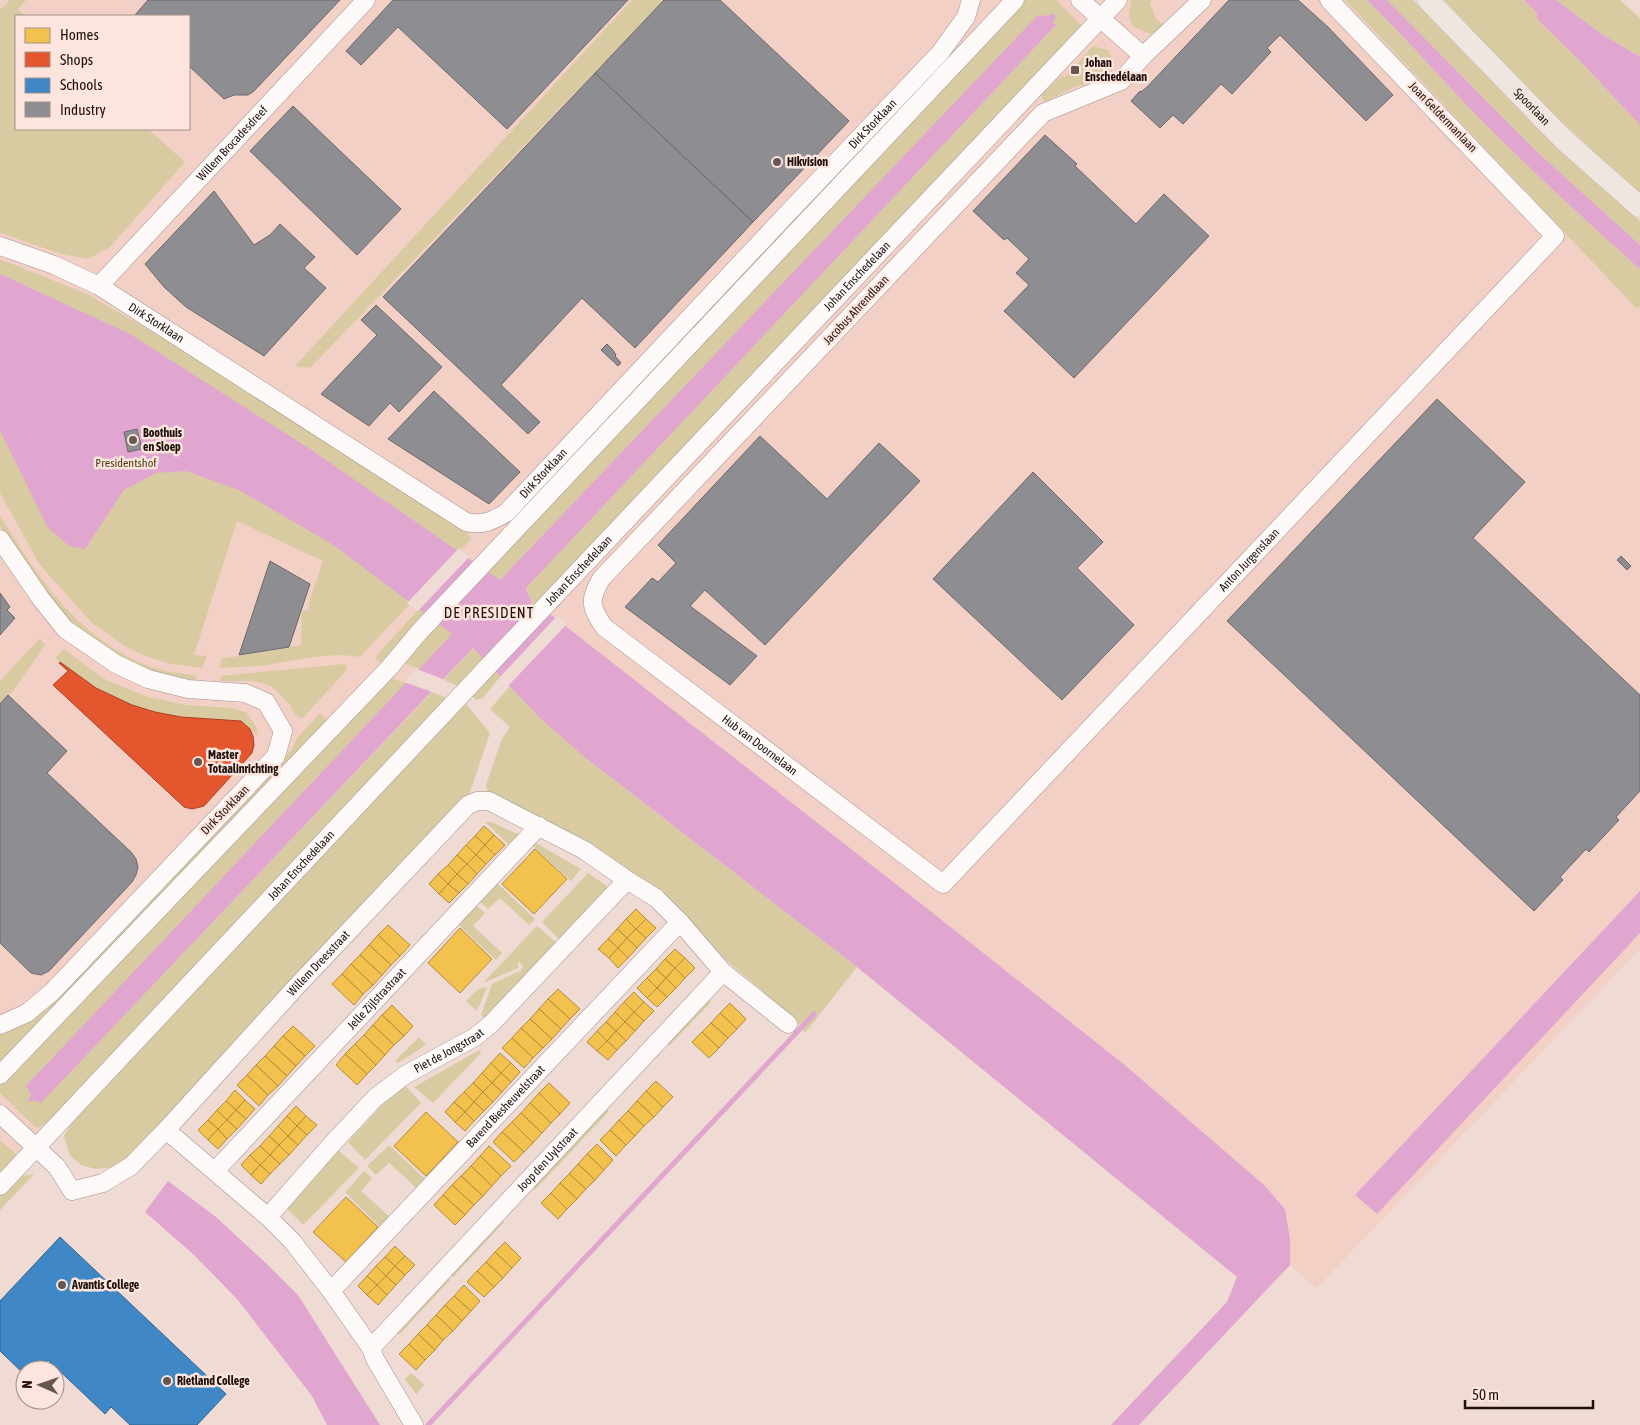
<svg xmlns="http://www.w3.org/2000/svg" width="1640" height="1425" viewBox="0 0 1640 1425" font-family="'Asap Condensed',sans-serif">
	<rect width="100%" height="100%" fill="#efdad4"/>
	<path fill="#f3d0c6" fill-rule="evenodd" d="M0,0H1410L1640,221V949L1317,1288L713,775L490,612L42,1094L71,1124L0,1200ZM16,16H189V129H16Z"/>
	<g fill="#d8cba2">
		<polygon points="10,0 26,0 18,9 26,16 16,16 16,129 148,129 185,162 110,247 88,259 61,254 0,233 0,10"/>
		<polygon points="632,0 664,0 310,368 295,366"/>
		<polygon points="1023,0 1056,0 1082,26 534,605 532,604 526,587 1056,25 1052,21 1055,16 1038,16 500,580 487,572"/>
		<polygon points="1131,0 1152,0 1150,3 1156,19 1165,25 1150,34 1132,26 1129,15"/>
		<path d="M1345,0H1367C1407,39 1443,81 1482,121C1533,172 1586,221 1640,269V307L1636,308Z"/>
		<polygon points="1387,0 1413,0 1546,137 1640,221 1640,245 1535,150"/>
		<polygon points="1444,0 1524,0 1537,13 1537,19 1580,61 1640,125 1640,194 1539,101"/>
		<polygon points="1556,0 1620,0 1640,18 1640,57 1600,33"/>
		<polygon points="1093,46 1108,50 1115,62 1111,74 1097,81 1075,87 1044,102 1039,91 1043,93 1062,75 1065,77"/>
		<path d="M0,259L87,294L265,398L468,532L471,539L360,657C327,651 292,662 259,666C246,667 233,667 220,668L221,659L301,645L302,611L309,610V602L323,561L237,521L194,655L207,656L202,668L167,663L142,655L128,648L92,623L40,565L0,493Z"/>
		<path d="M0,515C38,578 77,638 149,666C164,672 181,673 197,676L196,680L160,675L120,659L72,624L29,572L0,526Z"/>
		<polygon points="419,609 426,614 386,663 377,661 376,656"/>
		<polygon points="439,624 453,634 420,669 400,662"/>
		<polygon points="40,638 45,645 13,691 0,705 0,681"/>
		<polygon points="473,648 485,660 461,687 444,680"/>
		<polygon points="64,649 104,679 145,696 186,705 231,708 246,712 256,726 258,736 241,721 181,717 155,712 132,705 96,688 55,658"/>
		<polygon points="344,664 347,666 346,671 302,719 295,714 289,704 271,686 254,681 220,681 221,676"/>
		<polygon points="495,671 500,677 483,698 476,700 471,695"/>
		<polygon points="386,677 406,683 27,1086 31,1094 28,1100 31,1102 35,1100 41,1102 432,692 452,700 53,1119 39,1127 35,1127 0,1093 0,1085"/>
		<polygon points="510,686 589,761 857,967 805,1033 796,1020 726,960 678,910 578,837 488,793 486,785 502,739 510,727 490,709"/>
		<polygon points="464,701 490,733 469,795 128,1157 115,1167 95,1169 81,1165 70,1156 64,1136 71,1124"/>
		<path d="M320,713L329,722L0,1066V1035C24,1026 41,1014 60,997L292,749L297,738Z"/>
		<polygon points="485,822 491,822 522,836 512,848"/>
		<polygon points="534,842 581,869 571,881 532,845"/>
		<polygon points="588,873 607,886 607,892 561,941 542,922"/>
		<polygon points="496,882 535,919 529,925 500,898 488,909 479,901"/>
		<polygon points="476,905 485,913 473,926 502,953 496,960 458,924"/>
		<polygon points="537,926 558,944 543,959 535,963 537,965 484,1018 481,1015 492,984 522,970 523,966 518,961 518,968 483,983"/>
		<polygon points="487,987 477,1011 466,1001 478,989"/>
		<polygon points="707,999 711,1002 669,1046 667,1043"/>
		<polygon points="419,1037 426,1045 398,1063 395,1061"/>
		<polygon points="481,1049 480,1054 433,1103 414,1087"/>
		<polygon points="405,1085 421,1103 365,1160 348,1142 386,1101"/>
		<polygon points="605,1108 609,1111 535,1190 532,1186"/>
		<polygon points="0,1140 17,1155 16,1162 0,1179"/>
		<polygon points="389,1145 427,1181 419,1190 389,1163 376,1175 367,1166"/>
		<polygon points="337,1149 359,1168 303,1225 285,1207"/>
		<polygon points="364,1171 372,1178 361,1191 392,1219 382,1229 345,1192"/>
		<polygon points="34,1174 0,1210 0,1193 14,1178"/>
		<polygon points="501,1219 504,1222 453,1277 450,1274"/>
		<polygon points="447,1277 450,1280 399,1335 396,1332"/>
		<polygon points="411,1373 425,1385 416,1394 405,1379"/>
	</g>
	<g fill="#e0a6d0">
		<path d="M1367,0H1387L1535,150L1640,245V269C1586,221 1533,172 1482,121C1443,81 1407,39 1367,0Z"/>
		<polygon points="1524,0 1556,0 1600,33 1640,57 1640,125 1580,61 1537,19 1537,13"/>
		<polygon points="1053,13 1056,16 1053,22 1056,25 526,588 532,604 550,614 924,906 1126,1066 1264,1185 1285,1209 1290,1239 1290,1265 1139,1425 1111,1425 1227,1302 1237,1277 857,967 588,760 542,720 473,648 41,1103 35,1100 30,1102 28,1100 31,1094 26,1086 452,634 335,546 239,490 186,471 156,473 124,490 85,549 69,546 48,528 0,431 0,274 130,334 310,449 500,580 1038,15 1047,16"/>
		<polygon points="1640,891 1640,933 1377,1214 1355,1195"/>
		<polygon points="168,1181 216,1217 269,1266 298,1295 380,1425 327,1425 312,1396 237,1299 194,1255 145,1212"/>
	</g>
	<g fill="#efdad4">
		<polygon points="459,548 470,556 418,611 407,603"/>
		<polygon points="557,616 567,624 507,687 499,678"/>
		<polygon points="416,669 438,677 446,681 435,693 404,682"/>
	</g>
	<g fill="#f2c14e" stroke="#b28c3a">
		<polygon points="484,826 494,835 485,845 475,836"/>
		<polygon points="494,835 505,845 495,855 485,845"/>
		<polygon points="475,836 485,845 476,855 466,845"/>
		<polygon points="466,845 476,855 467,864 457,855"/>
		<polygon points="485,845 495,855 486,864 476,855"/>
		<polygon points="535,849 567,879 534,914 502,884"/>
		<polygon points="457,855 467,864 457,874 448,865"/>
		<polygon points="476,855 486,864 477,874 467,864"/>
		<polygon points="467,864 477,874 468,884 457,874"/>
		<polygon points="448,865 457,874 448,884 438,874"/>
		<polygon points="438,874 448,884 439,894 429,884"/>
		<polygon points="457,874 468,884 459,893 448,884"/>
		<polygon points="448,884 459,893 449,903 439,894"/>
		<polygon points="636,909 646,919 636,929 626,919"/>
		<polygon points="626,919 636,929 627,938 617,929"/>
		<polygon points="646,919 656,928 646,938 636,929"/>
		<polygon points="388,925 410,945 400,956 378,935"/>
		<polygon points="460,928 492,959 460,993 428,963"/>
		<polygon points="617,929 627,938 618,948 608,939"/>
		<polygon points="636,929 646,938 637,948 627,938"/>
		<polygon points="378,935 400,956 391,965 369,945"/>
		<polygon points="627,938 637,948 628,958 618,948"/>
		<polygon points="608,939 618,948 609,958 598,949"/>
		<polygon points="369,945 391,965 382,975 360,955"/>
		<polygon points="618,948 628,958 618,968 609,958"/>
		<polygon points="675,949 685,958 675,968 665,959"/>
		<polygon points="360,955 382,975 373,985 351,964"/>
		<polygon points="685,958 695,968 685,978 675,968"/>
		<polygon points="665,959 675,968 666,978 656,969"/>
		<polygon points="351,964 373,985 363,994 342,974"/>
		<polygon points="675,968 685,978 676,988 666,978"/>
		<polygon points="656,969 666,978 657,988 647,978"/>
		<polygon points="342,974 363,994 354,1005 332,984"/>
		<polygon points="647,978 657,988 647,998 637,988"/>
		<polygon points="666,978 676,988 667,997 657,988"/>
		<polygon points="657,988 667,997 657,1007 647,998"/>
		<polygon points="558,989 580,1009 570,1019 548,999"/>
		<polygon points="634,992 644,1002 634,1012 624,1002"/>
		<polygon points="548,999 570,1019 561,1029 539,1009"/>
		<polygon points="624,1002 634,1012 625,1022 615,1012"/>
		<polygon points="644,1002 654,1011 644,1021 634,1012"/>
		<polygon points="730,1003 746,1019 737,1029 720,1013"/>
		<polygon points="392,1005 413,1026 404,1036 382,1015"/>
		<polygon points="539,1009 561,1029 552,1039 530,1019"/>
		<polygon points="615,1012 625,1022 616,1031 606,1022"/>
		<polygon points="634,1012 644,1021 635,1031 625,1022"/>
		<polygon points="720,1013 737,1029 728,1038 711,1023"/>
		<polygon points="382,1015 404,1036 394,1045 373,1025"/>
		<polygon points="530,1019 552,1039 543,1048 521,1028"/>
		<polygon points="606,1022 616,1031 607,1041 597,1031"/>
		<polygon points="625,1022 635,1031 626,1041 616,1031"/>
		<polygon points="711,1023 728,1038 719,1048 702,1032"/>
		<polygon points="373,1025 394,1045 385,1055 364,1035"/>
		<polygon points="293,1026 315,1046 305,1056 283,1036"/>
		<polygon points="521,1028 543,1048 533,1058 512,1038"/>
		<polygon points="597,1031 607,1041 597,1051 587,1042"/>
		<polygon points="616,1031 626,1041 617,1050 607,1041"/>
		<polygon points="702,1032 719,1048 709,1058 692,1042"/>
		<polygon points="364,1035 385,1055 376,1065 355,1044"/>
		<polygon points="283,1036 305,1056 296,1066 274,1046"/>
		<polygon points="512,1038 533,1058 524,1068 502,1048"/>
		<polygon points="607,1041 617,1050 608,1060 597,1051"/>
		<polygon points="355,1044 376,1065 367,1074 345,1054"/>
		<polygon points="274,1046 296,1066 287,1076 265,1056"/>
		<polygon points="500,1053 511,1063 501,1073 491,1063"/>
		<polygon points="345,1054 367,1074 357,1085 336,1065"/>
		<polygon points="265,1056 287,1076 278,1086 256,1065"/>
		<polygon points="491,1063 501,1073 492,1083 482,1073"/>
		<polygon points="511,1063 520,1072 511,1082 501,1073"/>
		<polygon points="256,1065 278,1086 268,1095 247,1075"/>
		<polygon points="482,1073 492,1083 483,1092 473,1083"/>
		<polygon points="501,1073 511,1082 502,1092 492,1083"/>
		<polygon points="247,1075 268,1095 259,1106 237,1085"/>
		<polygon points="656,1081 673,1097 663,1107 646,1091"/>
		<polygon points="473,1083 483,1092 474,1102 464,1092"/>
		<polygon points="492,1083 502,1092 493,1102 483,1092"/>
		<polygon points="549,1083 570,1103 560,1114 539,1093"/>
		<polygon points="235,1090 245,1100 236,1110 226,1101"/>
		<polygon points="646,1091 663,1107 654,1117 637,1101"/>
		<polygon points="464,1092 474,1102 465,1112 454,1102"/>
		<polygon points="483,1092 493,1102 484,1111 474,1102"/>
		<polygon points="539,1093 560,1114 551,1123 530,1103"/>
		<polygon points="245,1100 255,1109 246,1119 236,1110"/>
		<polygon points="226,1101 236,1110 227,1120 217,1110"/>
		<polygon points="637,1101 654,1117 644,1126 628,1111"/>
		<polygon points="454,1102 465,1112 455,1122 445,1112"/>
		<polygon points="474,1102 484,1111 474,1121 465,1112"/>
		<polygon points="530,1103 551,1123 542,1133 521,1113"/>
		<polygon points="296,1106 306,1116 297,1126 287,1116"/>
		<polygon points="217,1110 227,1120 218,1129 208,1120"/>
		<polygon points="236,1110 246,1119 237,1129 227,1120"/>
		<polygon points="628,1111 644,1126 635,1136 619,1120"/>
		<polygon points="426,1112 458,1142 426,1176 394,1146"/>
		<polygon points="465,1112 474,1121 465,1131 455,1122"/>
		<polygon points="521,1113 542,1133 533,1143 512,1122"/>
		<polygon points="287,1116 297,1126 288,1136 278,1126"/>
		<polygon points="306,1116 317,1125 307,1135 297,1126"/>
		<polygon points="208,1120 218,1129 208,1140 198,1130"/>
		<polygon points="227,1120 237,1129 227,1139 218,1129"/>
		<polygon points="619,1120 635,1136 626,1145 610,1130"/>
		<polygon points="512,1122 533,1143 524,1152 502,1132"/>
		<polygon points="278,1126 288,1136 279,1145 269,1136"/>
		<polygon points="297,1126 307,1135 298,1145 288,1136"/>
		<polygon points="218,1129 227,1139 218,1149 208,1140"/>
		<polygon points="610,1130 626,1145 616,1156 600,1140"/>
		<polygon points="502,1132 524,1152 514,1162 493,1142"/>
		<polygon points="269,1136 279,1145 270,1155 260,1146"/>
		<polygon points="288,1136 298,1145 289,1155 279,1145"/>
		<polygon points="597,1144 613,1160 604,1170 587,1154"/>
		<polygon points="279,1145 289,1155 280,1164 270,1155"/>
		<polygon points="260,1146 270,1155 260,1165 250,1155"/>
		<polygon points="489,1146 511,1166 501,1176 480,1156"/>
		<polygon points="587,1154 604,1170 595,1180 578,1164"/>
		<polygon points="250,1155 260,1165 251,1175 241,1165"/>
		<polygon points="270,1155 280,1164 270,1174 260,1165"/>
		<polygon points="480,1156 501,1176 492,1186 471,1166"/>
		<polygon points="578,1164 595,1180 586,1189 569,1174"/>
		<polygon points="260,1165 270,1174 261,1184 251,1175"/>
		<polygon points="471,1166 492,1186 483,1196 461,1176"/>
		<polygon points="569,1174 586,1189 577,1199 560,1183"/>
		<polygon points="461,1176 483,1196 474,1205 452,1185"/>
		<polygon points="560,1183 577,1199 567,1209 551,1193"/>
		<polygon points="452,1185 474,1205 465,1215 443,1195"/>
		<polygon points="551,1193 567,1209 558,1219 541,1203"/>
		<polygon points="443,1195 465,1215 455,1225 434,1205"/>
		<polygon points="346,1197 378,1227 346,1262 313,1232"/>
		<polygon points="505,1242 521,1258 512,1268 495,1252"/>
		<polygon points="395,1246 405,1256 395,1266 385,1257"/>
		<polygon points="495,1252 512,1268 503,1278 486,1262"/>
		<polygon points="405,1256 415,1265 405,1275 395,1266"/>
		<polygon points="385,1257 395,1266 386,1276 376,1266"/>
		<polygon points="486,1262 503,1278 494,1287 477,1271"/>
		<polygon points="376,1266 386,1276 377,1285 367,1276"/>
		<polygon points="395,1266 405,1275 396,1285 386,1276"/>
		<polygon points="477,1271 494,1287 484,1297 467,1282"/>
		<polygon points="367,1276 377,1285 367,1295 358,1286"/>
		<polygon points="386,1276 396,1285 387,1295 377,1285"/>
		<polygon points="377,1285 387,1295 378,1305 367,1295"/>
		<polygon points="464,1285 480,1301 471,1311 454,1296"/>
		<polygon points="454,1296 471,1311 462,1321 445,1305"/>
		<polygon points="445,1305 462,1321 453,1331 436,1315"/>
		<polygon points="436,1315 453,1331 443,1340 427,1325"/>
		<polygon points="427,1325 443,1340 435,1350 418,1334"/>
		<polygon points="418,1334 435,1350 425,1360 409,1344"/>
		<polygon points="409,1344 425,1360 416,1370 399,1354"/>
	</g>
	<polygon fill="#e4572e" stroke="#a94224" points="60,662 96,688 132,705 155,712 181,717 241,721 250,729 253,736 254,745 252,753 204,806 192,809 184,807 53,685 68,671 59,663"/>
	<polygon fill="#3f88c5" stroke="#35648e" points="60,1237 226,1394 197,1425 130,1425 111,1407 105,1414 48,1360 38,1370 25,1370 25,1375 0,1351 0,1301"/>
	<g fill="#8d8d92" stroke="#6c686a">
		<polygon points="148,0 340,0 254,91 248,95 234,95 224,99 189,66 189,16 134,16"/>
		<polygon points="393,0 628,0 507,129 398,27 361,65 346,51"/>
		<polygon points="664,0 720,0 849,121 753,222 595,73"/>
		<polygon points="1229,0 1298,0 1328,27 1393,95 1366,121 1280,35 1267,48 1271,52 1232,94 1221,84 1183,124 1173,115 1160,128 1131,101 1140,91 1141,92 1147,87"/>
		<polygon points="595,73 753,222 635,348 582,298 501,385 540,422 528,434 383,297"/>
		<polygon points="293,106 401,209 357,255 250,151"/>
		<polygon points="1045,135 1077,164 1075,166 1136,224 1164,194 1209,236 1074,378 1004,311 1029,285 1016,273 1029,259 1007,238 1004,240 973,211"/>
		<polygon points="214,191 254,245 270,235 280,224 315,257 304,268 326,288 264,356 186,307 164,287 145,264"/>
		<polygon points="376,305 442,367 399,412 390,403 369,426 321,394 377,335 361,320"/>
		<polygon points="607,344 613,350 616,355 615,356 621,363 618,366 601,350"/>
		<polygon points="434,391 520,472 489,504 388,439"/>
		<polygon points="1437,399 1525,482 1473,538 1640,695 1640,791 1616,817 1619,820 1589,852 1586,849 1560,877 1563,880 1534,911 1227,621"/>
		<polygon points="137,429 142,449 128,452 124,432"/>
		<polygon points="760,436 827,499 879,443 920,481 765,645 706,591 705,590 690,606 757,656 730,685 625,607 652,578 658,582 676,563 658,545"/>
		<polygon points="1033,472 1103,542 1077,568 1134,625 1062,700 933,579"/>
		<polygon points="1621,556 1631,566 1627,570 1617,560"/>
		<polygon points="270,561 310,584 289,647 239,655"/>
		<polygon points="0,593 10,607 7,610 15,618 0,635"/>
		<polygon points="8,695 67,751 47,773 131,852 136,859 138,867 136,875 132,882 49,971 41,975 31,973 0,943 0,704"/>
	</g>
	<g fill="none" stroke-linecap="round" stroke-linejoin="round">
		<polyline stroke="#e0a6d0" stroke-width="5" points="428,1425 814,1014"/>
		<g stroke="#a0908c" stroke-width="19">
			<g id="minor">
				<polyline points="1080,0 1143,56"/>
				<path id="s1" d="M1202,0L1143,56L1121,81L1043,113L601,579C589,601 590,606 604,627L943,884L1555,236L1329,0"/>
				<path id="s2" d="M0,246L54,265L99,286L466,522C482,526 492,521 506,513L785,216L940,53L966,17L971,0"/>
				<path id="s3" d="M99,286L366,0"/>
				<polyline points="0,539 41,599 65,629 116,664 148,679 188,689 245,693 266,702 283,731 276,756 52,992 27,1013 0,1025"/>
				<polyline points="0,1075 389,668 421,630 1015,0"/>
				<polyline points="0,1114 57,1167 72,1191 103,1183 131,1166 166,1130 268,1217 292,1241 331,1291 371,1348 375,1359 414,1425"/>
				<path id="s4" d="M166,1130L297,986L468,805L477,801H489L584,850L627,880L656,898L680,922L723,972L788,1024"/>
				<path id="s5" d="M215,1171L539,826"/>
				<path id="s6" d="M0,1186L479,676L1118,0"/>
				<path id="s7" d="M268,1217L331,1145L375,1098L405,1075L475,1037L492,1023L627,880"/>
				<path id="s8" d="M331,1291L680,922"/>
				<path id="s9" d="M371,1348L723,972"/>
			</g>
		</g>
		<g stroke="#c4b9b6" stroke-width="22">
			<g id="major">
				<path id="s10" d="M1428,0L1564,140L1640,207"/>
			</g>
		</g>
		<use href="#minor" stroke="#fdf9f9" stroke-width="18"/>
		<use href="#major" stroke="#eee6df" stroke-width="21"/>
	</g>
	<g fill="#675753" stroke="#fde5de" stroke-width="2">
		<rect x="1070" y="65" width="10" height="10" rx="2.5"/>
		<circle cx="777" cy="162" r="5"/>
		<circle cx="133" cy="440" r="5"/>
		<circle cx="198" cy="762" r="5"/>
		<circle cx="62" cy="1285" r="5"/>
		<circle cx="167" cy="1381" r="5"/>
	</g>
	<g text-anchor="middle" stroke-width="5" stroke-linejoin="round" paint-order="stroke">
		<g font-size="12" font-weight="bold" fill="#1e110d" stroke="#fde5de" text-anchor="start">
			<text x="1085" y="67">Johan<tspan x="1085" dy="14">Enschedélaan</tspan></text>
			<text x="787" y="166">Hikvision</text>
			<text x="143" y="437">Boothuis<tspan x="143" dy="14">en Sloep</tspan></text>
			<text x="208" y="759">Master<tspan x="208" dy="14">Totaalinrichting</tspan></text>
			<text x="72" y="1289">Avantis College</text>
			<text x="177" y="1385">Rietland College</text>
		</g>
		<g font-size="12" fill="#1e110d" stroke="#fde5de">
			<text dy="4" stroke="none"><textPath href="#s10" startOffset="149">Spoorlaan</textPath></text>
			<text transform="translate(1443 117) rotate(46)" y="4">Joan Geldermanlaan</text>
			<text dy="4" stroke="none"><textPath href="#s2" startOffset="1120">Dirk Storklaan</textPath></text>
			<text dy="4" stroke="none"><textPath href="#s3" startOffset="195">Willem Brocadesdreef</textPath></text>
			<text dy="4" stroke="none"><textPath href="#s6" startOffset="1250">Johan Enschedelaan</textPath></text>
			<text transform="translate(856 310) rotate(-47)" y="4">Jacobus Ahrendlaan</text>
			<text dy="4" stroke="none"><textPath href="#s2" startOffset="175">Dirk Storklaan</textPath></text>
			<text dy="4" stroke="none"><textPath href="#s2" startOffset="640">Dirk Storklaan</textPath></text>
			<text dy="4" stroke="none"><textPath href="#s1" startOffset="1765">Anton Jurgenslaan</textPath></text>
			<text dy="4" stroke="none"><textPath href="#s6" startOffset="845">Johan Enschedelaan</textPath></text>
			<text dy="4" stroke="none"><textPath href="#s1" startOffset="1089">Hub van Doornelaan</textPath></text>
			<text transform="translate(225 810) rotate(-46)" y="4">Dirk Storklaan</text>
			<text dy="4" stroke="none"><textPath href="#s6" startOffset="440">Johan Enschedelaan</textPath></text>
			<text dy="4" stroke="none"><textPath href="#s4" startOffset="226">Willem Dreesstraat</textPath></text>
			<text dy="4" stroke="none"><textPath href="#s5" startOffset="236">Jelle Zijlstrastraat</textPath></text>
			<text dy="4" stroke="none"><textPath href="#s7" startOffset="248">Piet de Jongstraat</textPath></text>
			<text dy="4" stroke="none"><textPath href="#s8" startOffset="254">Barend Biesheuvelstraat</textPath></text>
			<text dy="4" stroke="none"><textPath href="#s9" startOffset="258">Joop den Uylstraat</textPath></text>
		</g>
		<g font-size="12" fill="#454016" stroke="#fde5de">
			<text x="126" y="467">Presidentshof</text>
		</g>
		<g font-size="15" letter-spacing="1" fill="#1e110d" stroke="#fde5de">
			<text x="489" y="618">DE PRESIDENT</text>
		</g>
	</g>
	<rect x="15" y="15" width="175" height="115" fill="#fde5de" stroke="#a4908a"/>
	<rect x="25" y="28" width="25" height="15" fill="#f2c14e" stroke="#a4908a"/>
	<text x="60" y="40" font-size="15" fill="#1e110d">Homes</text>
	<rect x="25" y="52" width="25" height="15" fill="#e4572e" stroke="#a4908a"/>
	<text x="60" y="65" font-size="15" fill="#1e110d">Shops</text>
	<rect x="25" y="78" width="25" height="15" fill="#3f88c5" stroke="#a4908a"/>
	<text x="60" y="90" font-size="15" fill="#1e110d">Schools</text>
	<rect x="25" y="102" width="25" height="15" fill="#8d8d92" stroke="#a4908a"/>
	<text x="60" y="115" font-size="15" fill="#1e110d">Industry</text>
	<g transform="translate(40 1385) rotate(272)"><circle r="24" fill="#fde5de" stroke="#a4908a"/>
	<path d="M0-4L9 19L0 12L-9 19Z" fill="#675753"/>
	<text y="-8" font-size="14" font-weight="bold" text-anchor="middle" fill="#1e110d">N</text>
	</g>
	<path d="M1465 1400v8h128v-8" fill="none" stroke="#1e110d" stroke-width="2.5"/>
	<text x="1472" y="1400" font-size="15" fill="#1e110d" stroke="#fde5de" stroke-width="4" paint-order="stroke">50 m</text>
</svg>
